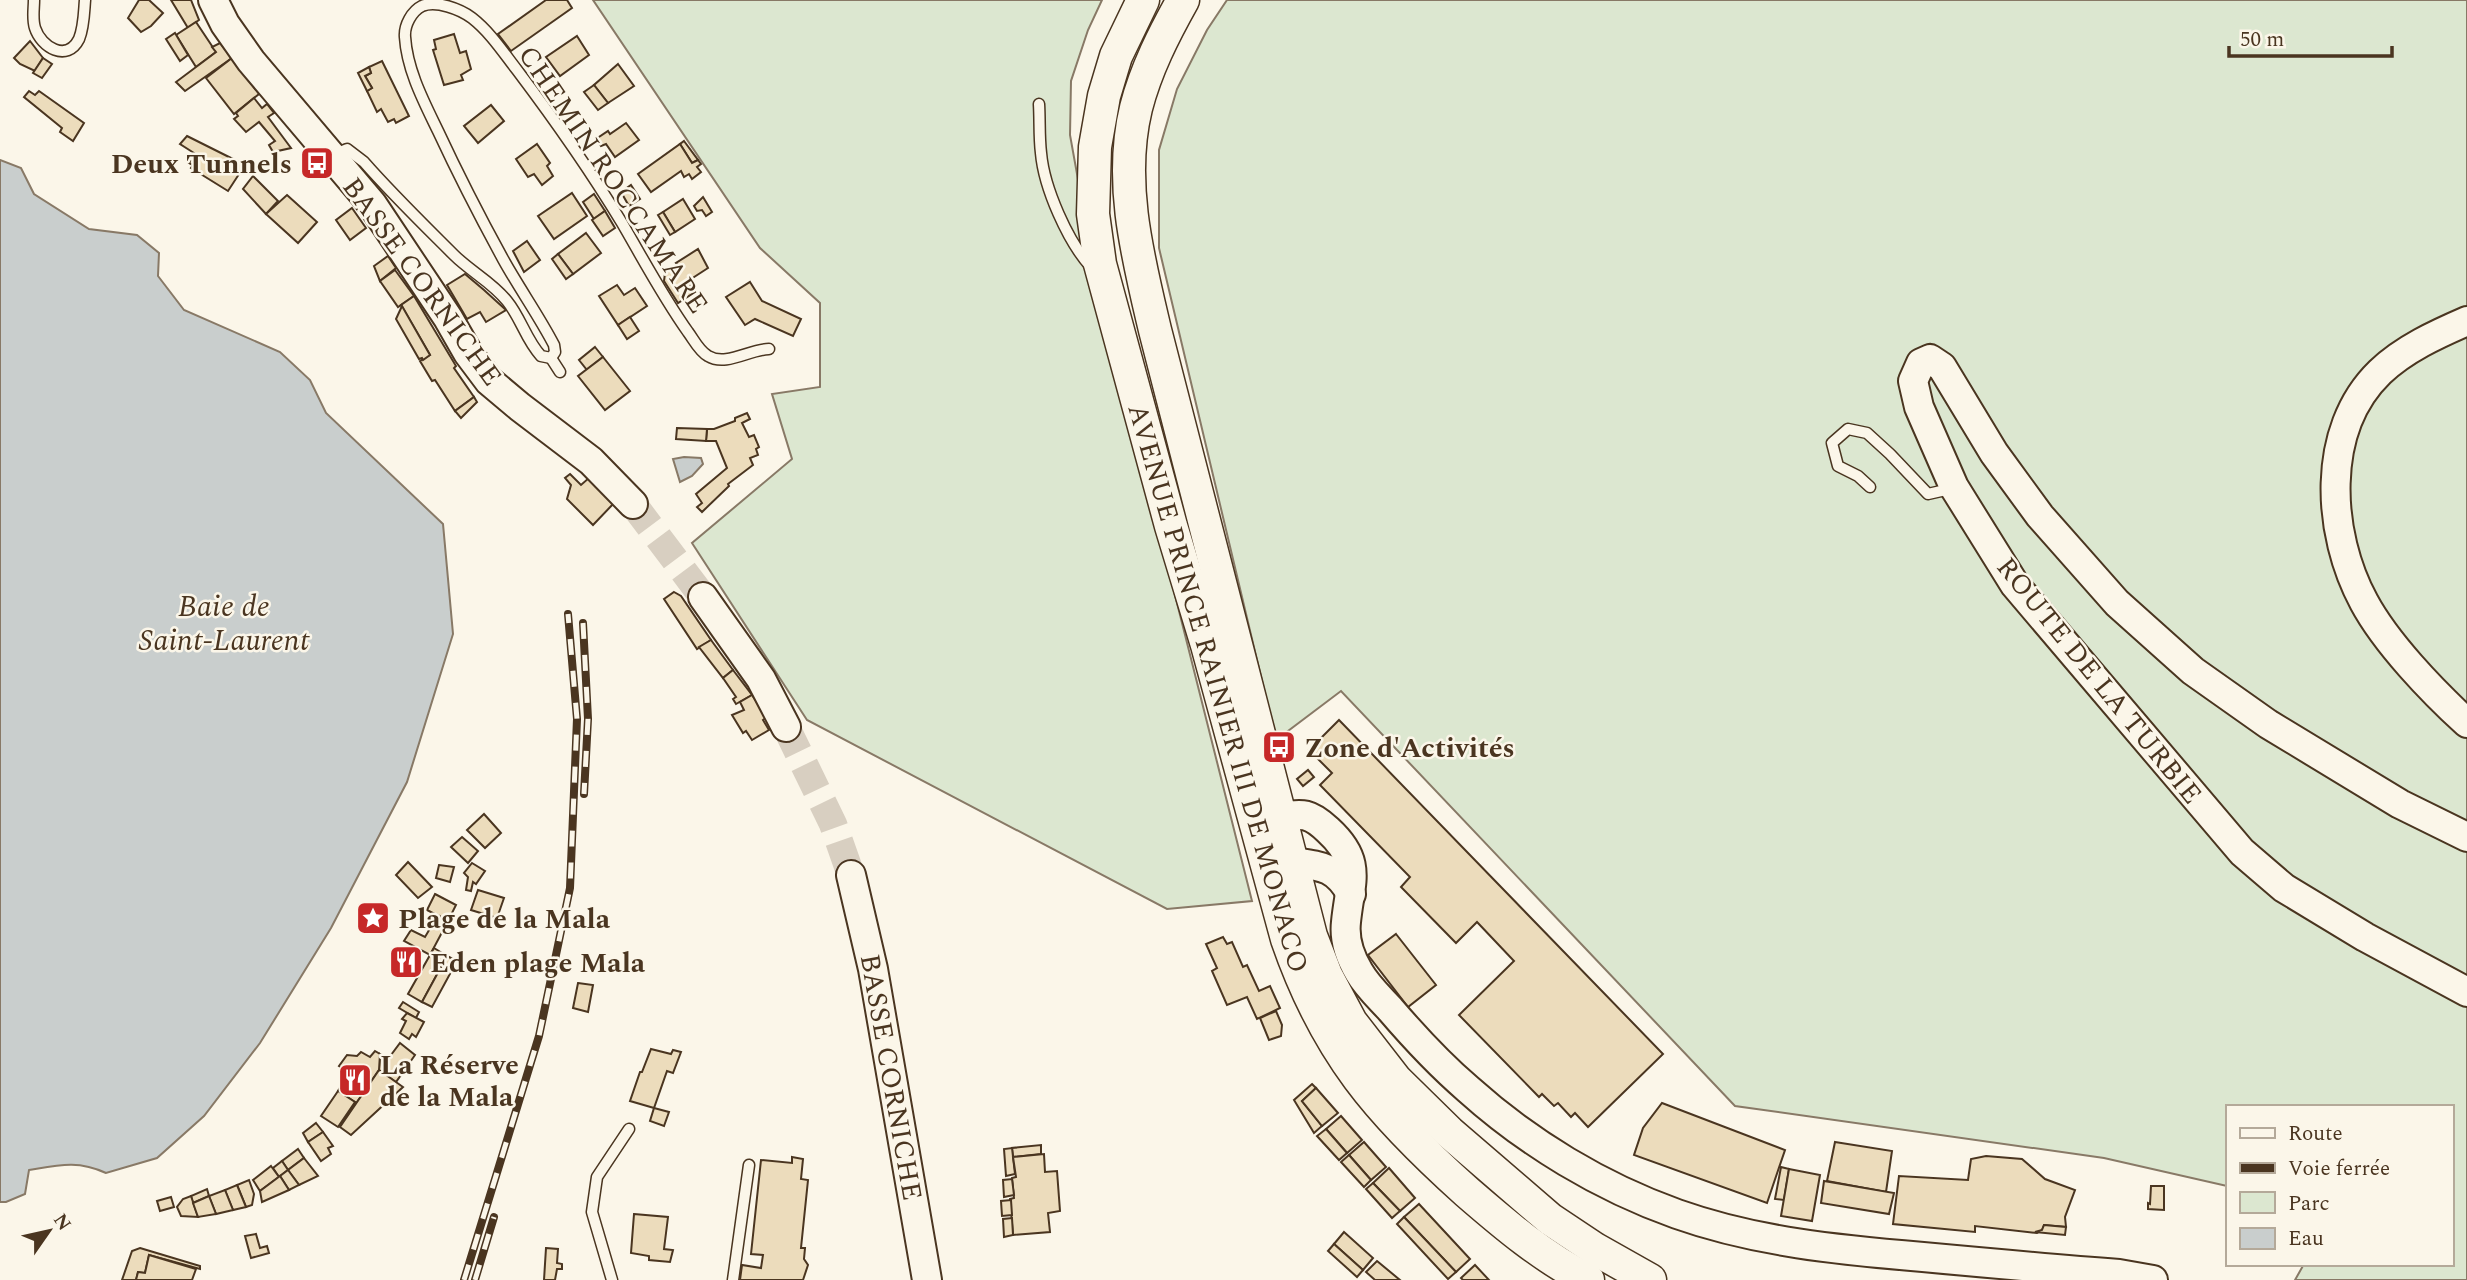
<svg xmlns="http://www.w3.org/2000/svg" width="2467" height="1280" viewBox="0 0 2467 1280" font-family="Spectral,serif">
	<rect width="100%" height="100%" fill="#fbf6e9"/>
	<g fill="#dce7d0" stroke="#887966" stroke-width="2">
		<polygon points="593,0 1102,0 1088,30 1071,81 1070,135 1079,185 1103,309 1252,901 1167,909 807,720 692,543 792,459 772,394 820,387 820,303 760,248"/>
		<polygon points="1227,0 2467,0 2467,1280 2295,1280 2304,1264 2451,1264 2451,1107 2227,1107 2227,1186 2104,1158 1735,1106 1341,691 1276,740 1159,248 1159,150 1177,89 1207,30"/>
	</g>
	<g fill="#c9cecd" stroke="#887966" stroke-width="2">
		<path d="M0,160L21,168L34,194L89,229L137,235L159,253L158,276L184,310L280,352L310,380L326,413L443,524L453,634L407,782L331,928L260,1043L204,1116L157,1158L106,1173C78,1160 59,1165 29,1170L25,1194L6,1202H0Z"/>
		<polygon points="684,457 701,458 703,464 692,476 680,482 673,459"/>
	</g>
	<g fill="#ecdcbc" stroke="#4a3520" stroke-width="2">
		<polygon points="139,0 149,0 163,13 151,26 141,32 128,18"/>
		<polygon points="171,0 191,0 199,20 188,28"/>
		<polygon points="546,0 567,0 572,8 511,51 498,34"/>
		<polygon points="196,22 216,52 196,67 176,35"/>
		<polygon points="175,33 188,55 180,61 166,39"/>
		<polygon points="454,34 460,53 466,51 471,69 461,75 463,80 444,85 433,50 436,49 434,40"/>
		<polygon points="577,36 589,55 560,76 546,57"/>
		<polygon points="30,41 43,58 35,71 20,64 14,58"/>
		<polygon points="220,43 232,58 185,91 176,82 216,52 212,47"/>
		<polygon points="43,58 52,64 42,78 33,73"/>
		<polygon points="232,58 259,94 234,114 206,78"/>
		<polygon points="382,61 409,116 396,123 394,119 388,122 381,109 377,112 367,91 372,88 365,76 371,73 369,67"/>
		<polygon points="618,64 634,86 608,103 594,85"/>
		<polygon points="369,67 371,73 365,76 372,88 367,91 358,73"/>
		<polygon points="594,85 608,103 598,110 584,92"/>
		<polygon points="29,91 35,95 39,91 84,123 73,141 60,132 62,128 24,97"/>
		<polygon points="254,98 262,108 267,104 274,113 268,117 291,148 273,152 269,145 275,141 259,122 246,132 234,119 238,116 236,113"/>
		<polygon points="491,105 504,121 478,143 464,126"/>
		<polygon points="626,123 639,140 615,157 606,144 601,146 596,139 608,131 610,134"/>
		<polygon points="187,136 245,165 228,191 191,168 193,165 189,163 194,153 180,144"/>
		<polygon points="684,141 698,160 692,163 680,144"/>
		<polygon points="537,144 550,163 547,166 553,176 542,185 534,174 528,177 516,159"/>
		<polygon points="680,144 692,163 698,160 701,164 697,167 701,172 692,179 689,174 684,177 681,171 651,192 638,174"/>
		<polygon points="253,176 278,201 266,214 243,189"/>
		<polygon points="631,185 640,199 629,206 621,192"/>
		<polygon points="572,193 587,216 554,239 538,216"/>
		<polygon points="594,194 605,211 594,219 583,202"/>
		<polygon points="287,195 317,222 298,243 266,214"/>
		<polygon points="703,197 712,212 706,216 702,210 697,211 694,206"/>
		<polygon points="683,199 695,219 675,232 663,212"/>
		<polygon points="352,208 366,228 350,240 336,220"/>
		<polygon points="605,211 615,228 603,236 592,220"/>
		<polygon points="663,212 675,232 670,235 658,215"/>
		<polygon points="586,233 601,253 573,274 558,254"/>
		<polygon points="527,241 540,260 524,272 513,251"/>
		<polygon points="698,249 708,268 688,281 695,292 678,303 664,281 665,273 678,265 676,263"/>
		<polygon points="558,254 573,274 566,279 552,259"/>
		<polygon points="388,256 396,268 380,281 374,266"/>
		<polygon points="395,270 414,296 398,307 380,281"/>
		<polygon points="465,274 484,290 506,310 486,322 480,312 467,319 447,285"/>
		<polygon points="750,282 762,301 801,319 793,336 755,319 745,325 726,297"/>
		<polygon points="617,285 624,295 635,288 647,306 618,325 599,296"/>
		<polygon points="414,296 456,366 454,368 474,397 455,411 435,380 432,381 420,361 430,355 401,305"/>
		<polygon points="402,306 430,355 423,360 422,358 419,359 396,319"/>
		<polygon points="630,317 639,331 627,339 618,325"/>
		<polygon points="595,347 603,357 587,370 579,360"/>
		<polygon points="603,357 630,391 605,410 578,376"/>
		<polygon points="474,397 477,402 461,418 455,411"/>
		<polygon points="747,413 750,419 742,423 749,437 754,435 759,447 756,449 758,455 750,458 753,465 728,484 729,486 702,512 697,507 702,503 696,494 727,468 716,441 706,441 707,429 714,429 735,421 735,418"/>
		<polygon points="677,428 707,429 706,441 676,439"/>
		<polygon points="570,474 581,485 590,477 615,502 593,525 567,499 571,485 565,478"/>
		<polygon points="674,592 681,596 711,640 697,649 664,599"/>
		<polygon points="711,640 733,670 723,678 699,647"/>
		<polygon points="733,670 752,695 736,704 733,699 736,697 723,678"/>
		<polygon points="752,695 767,717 763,720 769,730 752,740 746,731 743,733 732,715 744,710 740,702"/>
		<polygon points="1339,720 1663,1054 1588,1127 1575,1113 1571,1117 1558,1103 1554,1106 1542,1094 1539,1097 1459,1015 1514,961 1477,922 1456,943 1401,887 1410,877 1320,785 1332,773 1309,750"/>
		<polygon points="1308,770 1314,777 1303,786 1297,779"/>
		<polygon points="484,814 501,833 485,848 467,830"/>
		<polygon points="462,837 478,851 468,863 451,847"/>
		<polygon points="408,862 432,887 418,898 396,875"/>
		<polygon points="472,863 485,871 476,884 473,882 471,891 466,890 468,877 464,873"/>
		<polygon points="439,865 454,867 450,882 436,878"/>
		<polygon points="478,890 504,898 497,918 471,910"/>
		<polygon points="435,894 456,905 448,921 427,910"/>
		<polygon points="438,915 448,921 430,955 404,941 411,930 425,937"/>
		<polygon points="1396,934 1436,985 1408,1007 1368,955"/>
		<polygon points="1223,937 1227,944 1232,942 1243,967 1247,965 1259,991 1270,986 1280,1008 1257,1019 1247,997 1227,1005 1212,971 1217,968 1206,944"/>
		<polygon points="434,948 447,956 422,1002 408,994"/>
		<polygon points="447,956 457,961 432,1007 422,1002"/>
		<polygon points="578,983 593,985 588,1012 573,1008"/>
		<polygon points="403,1002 419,1012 416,1018 399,1008"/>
		<polygon points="1276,1011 1282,1025 1281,1036 1269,1040 1260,1018"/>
		<polygon points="407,1013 424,1022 416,1037 412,1034 409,1039 400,1033 406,1021 402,1019"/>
		<polygon points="400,1043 415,1055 396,1082 379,1070 380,1054 388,1059"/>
		<polygon points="651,1049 671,1054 673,1050 681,1052 673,1073 667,1071 654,1108 630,1101 640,1072 642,1072"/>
		<polygon points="375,1051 380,1054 379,1070 340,1127 355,1102 338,1091 349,1073 339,1066 347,1055 357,1056 361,1052 370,1057"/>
		<polygon points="379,1070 403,1087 351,1135 340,1127"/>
		<polygon points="1312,1084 1316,1088 1302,1101 1322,1126 1314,1133 1294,1100"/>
		<polygon points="1316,1088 1338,1113 1322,1126 1302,1101"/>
		<polygon points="338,1091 355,1102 338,1127 321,1116"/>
		<polygon points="1662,1103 1785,1150 1767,1203 1634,1155 1643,1128"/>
		<polygon points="654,1108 669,1112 664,1126 650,1121"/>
		<polygon points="1341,1116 1362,1140 1347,1153 1326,1129"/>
		<polygon points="316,1123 323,1132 308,1142 303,1133"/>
		<polygon points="1326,1129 1347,1153 1339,1160 1317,1136"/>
		<polygon points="323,1132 333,1146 328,1148 331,1154 321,1161 308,1142"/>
		<polygon points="1364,1142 1386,1167 1371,1180 1349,1155"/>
		<polygon points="1835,1142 1892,1151 1886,1192 1827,1181"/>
		<polygon points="1041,1145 1041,1154 1013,1157 1012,1148"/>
		<polygon points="1012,1148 1015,1174 1006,1176 1004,1149"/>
		<polygon points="298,1149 304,1158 288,1170 282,1161"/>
		<polygon points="1044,1154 1045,1172 1057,1171 1060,1211 1048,1213 1050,1232 1013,1235 1010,1199 1014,1198 1012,1178 1016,1177 1013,1157"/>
		<polygon points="1349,1155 1371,1180 1364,1187 1341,1162"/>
		<polygon points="1986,1156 2022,1159 2045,1179 2075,1190 2065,1217 2066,1227 2044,1225 2042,1230 2037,1233 1975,1226 1975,1232 1893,1224 1899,1176 1968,1180 1971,1159"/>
		<polygon points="792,1157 803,1159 801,1179 808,1180 801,1248 805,1248 804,1259 808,1265 803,1280 740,1280 742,1265 761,1268 763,1255 751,1254 761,1160 792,1163"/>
		<polygon points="304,1158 318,1176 299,1185 288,1170"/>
		<polygon points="282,1161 288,1170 279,1177 273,1168"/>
		<polygon points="271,1166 279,1177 260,1191 253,1180"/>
		<polygon points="1781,1167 1789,1169 1784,1200 1775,1199"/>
		<polygon points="1389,1168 1415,1198 1400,1211 1373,1183"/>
		<polygon points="1789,1169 1820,1175 1812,1221 1781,1216"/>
		<polygon points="288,1170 299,1185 289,1190 280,1176"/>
		<polygon points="280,1176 289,1190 262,1202 260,1191"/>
		<polygon points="1012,1179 1014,1195 1004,1197 1003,1180"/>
		<polygon points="249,1180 254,1194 252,1205 246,1207 237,1185"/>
		<polygon points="1824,1181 1894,1193 1889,1214 1821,1203"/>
		<polygon points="1373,1183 1400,1211 1392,1218 1366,1189"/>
		<polygon points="237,1185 246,1207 233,1210 225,1190"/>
		<polygon points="2151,1186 2164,1186 2164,1210 2148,1209 2148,1203 2150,1204"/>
		<polygon points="207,1189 209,1196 193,1203 191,1196"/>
		<polygon points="225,1190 233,1210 216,1214 209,1196"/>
		<polygon points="191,1196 198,1217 181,1216 177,1207 183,1199"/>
		<polygon points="209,1196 216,1214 198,1217 193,1203"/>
		<polygon points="171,1197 174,1207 160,1211 157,1201"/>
		<polygon points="1011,1200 1012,1215 1002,1216 1001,1201"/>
		<polygon points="1419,1204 1470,1259 1456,1272 1404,1217"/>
		<polygon points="634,1214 668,1217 664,1249 673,1250 670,1262 649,1260 649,1256 631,1253"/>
		<polygon points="1404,1217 1456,1272 1448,1279 1397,1224"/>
		<polygon points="1012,1218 1013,1235 1004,1237 1003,1219"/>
		<polygon points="2044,1225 2066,1227 2065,1235 2035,1232 2042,1230"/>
		<polygon points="1344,1232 1373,1258 1363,1270 1334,1244"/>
		<polygon points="256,1234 260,1248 267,1246 269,1253 251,1258 245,1236"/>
		<polygon points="1334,1244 1363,1270 1357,1277 1328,1251"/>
		<polygon points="140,1248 200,1266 200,1269 149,1255 145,1273 138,1272 136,1280 122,1280 132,1251"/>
		<polygon points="546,1248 558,1249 557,1263 562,1264 562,1269 557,1269 555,1280 544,1280"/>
		<polygon points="149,1255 196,1269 192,1280 136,1280 138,1272 145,1273"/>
		<polygon points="1377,1261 1400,1280 1375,1280 1366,1272"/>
		<polygon points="1475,1265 1489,1280 1463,1280 1461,1278"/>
	</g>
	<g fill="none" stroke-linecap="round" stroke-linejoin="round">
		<g stroke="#d8cfc1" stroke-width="28" stroke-dasharray="28 14" stroke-linecap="butt">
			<polyline points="633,504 703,597"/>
			<polyline points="786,727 833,824 851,875"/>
		</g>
		<g stroke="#4a3520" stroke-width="13">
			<g id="lane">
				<path d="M34,0C34,9 32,19 35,28C41,47 67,63 79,39C84,27 84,12 85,0"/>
				<path d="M1039,104C1040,120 1039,137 1041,153C1044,188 1068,242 1091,267"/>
				<path d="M335,154L347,149L364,162C392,194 424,225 454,255C471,272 492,282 507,301C521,318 526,340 541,356L551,358L555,352L554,345C539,316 519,288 503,259C480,217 458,174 438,131C424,102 407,70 405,37C404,25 412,11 422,6C436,0 460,9 472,18C490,32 503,52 517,70C554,119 590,170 622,223C643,259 663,297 688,332C694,340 699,351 708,356C726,367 750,349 769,349"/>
				<polyline points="551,358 560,372"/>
				<polyline points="1870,487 1858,476 1838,466 1832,443 1848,429 1867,433 1890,454 1928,494 1950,489"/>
				<polyline points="612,1280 592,1212 597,1177 629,1129"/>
				<polyline points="733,1280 749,1165"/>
			</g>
		</g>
		<g stroke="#4a3520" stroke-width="32">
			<g id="secondary">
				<polyline points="213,0 225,24 251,61 372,204 448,318 468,353 489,381 520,407 591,461 633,504"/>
				<path d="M2467,321C2437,334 2404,349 2380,372C2320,430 2327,534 2364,602C2386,643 2432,691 2467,723"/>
				<polyline points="703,597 761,679 786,727"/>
				<polyline points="2467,837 2400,804 2268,724 2193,671 2117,603 2040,516 1994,453 1942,367 1930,359 1921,363 1913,381 1919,407 1954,487 2015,585 2242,852 2284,888 2365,937 2467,992"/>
				<path d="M1273,839L1280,817C1303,813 1310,813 1328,830C1363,862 1350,881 1346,922C1344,939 1350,957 1359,972C1367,986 1379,997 1390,1009C1414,1037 1440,1065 1468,1089C1528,1143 1601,1187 1677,1214C1756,1242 1839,1250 1923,1257C1988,1263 2053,1269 2119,1274L2153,1280"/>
				<path d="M1279,847L1292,862C1320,866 1336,866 1351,894"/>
				<polyline points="851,875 873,969 927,1280"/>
			</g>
		</g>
		<g stroke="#4a3520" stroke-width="35">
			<g id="primary">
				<path d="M1143,0L1116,56L1104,96L1095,147L1093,214L1100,264L1171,526L1207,645L1287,939C1326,1052 1379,1113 1467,1192C1505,1225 1543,1257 1588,1280"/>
				<path d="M1183,0C1164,34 1146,69 1136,108C1118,182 1138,258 1155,330L1311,936L1326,975L1351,1022L1396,1080L1449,1132L1550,1219L1595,1249L1650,1280"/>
			</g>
		</g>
		<use href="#lane" stroke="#fbf6e9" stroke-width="10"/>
		<use href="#secondary" stroke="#fbf6e9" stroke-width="28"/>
		<use href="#primary" stroke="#fbf6e9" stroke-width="32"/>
		<g stroke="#4a3520" stroke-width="8">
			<g id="rail">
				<polyline points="583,623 588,719 584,794"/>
				<polyline points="464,1280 539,1036 570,888 577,719 568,614"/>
				<polyline points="475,1280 494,1217"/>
			</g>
		</g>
		<use href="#rail" stroke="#fbf6e9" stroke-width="5" stroke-dasharray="16" stroke-linecap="butt"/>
	</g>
	<defs>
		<g id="bus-square" transform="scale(1.75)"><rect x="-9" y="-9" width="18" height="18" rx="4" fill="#c62828" stroke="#fbf6e9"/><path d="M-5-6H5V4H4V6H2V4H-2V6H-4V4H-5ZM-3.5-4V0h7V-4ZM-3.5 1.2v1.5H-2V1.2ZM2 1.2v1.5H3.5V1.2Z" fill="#fff"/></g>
		<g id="sight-square" transform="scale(1.75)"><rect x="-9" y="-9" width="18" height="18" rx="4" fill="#c62828" stroke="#fbf6e9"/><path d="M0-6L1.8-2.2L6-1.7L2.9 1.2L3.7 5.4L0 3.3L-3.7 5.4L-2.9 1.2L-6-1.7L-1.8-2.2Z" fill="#fff"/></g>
		<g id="restaurant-square" transform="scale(1.75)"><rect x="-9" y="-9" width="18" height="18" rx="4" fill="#c62828" stroke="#fbf6e9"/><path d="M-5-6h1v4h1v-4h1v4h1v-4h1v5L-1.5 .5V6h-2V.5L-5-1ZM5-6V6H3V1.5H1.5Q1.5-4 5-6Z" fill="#fff"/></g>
	</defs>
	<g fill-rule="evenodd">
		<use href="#bus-square" x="317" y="163"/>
		<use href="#bus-square" x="1279" y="747"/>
		<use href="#sight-square" x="373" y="918"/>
		<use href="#restaurant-square" x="406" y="962"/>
		<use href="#restaurant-square" x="355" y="1080"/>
	</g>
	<g text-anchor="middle" stroke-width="5" stroke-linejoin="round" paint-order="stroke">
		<g font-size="28" font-weight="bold" fill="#4a3520" stroke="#fbf6e9" text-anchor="start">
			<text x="292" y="173" text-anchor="end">Deux Tunnels</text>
			<text x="1304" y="757">Zone d'Activités</text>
			<text x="398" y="928">Plage de la Mala</text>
			<text x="430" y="972">Eden plage Mala</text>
			<text x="380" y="1074">La Réserve<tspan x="380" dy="32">de la Mala</tspan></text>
		</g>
		<g font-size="28" fill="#4a3520" stroke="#fbf6e9">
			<text transform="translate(614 179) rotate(56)" y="10">CHEMIN ROCCAMARE</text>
			<text transform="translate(423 281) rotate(54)" y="10">BASSE CORNICHE</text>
			<text transform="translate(2100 680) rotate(51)" y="10">ROUTE DE LA TURBIE</text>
			<text transform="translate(1219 688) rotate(74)" y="10">AVENUE PRINCE RAINIER III DE MONACO</text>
			<text transform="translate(892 1077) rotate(80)" y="10">BASSE CORNICHE</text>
		</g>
		<g font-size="30" font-style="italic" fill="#4a3520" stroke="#fbf6e9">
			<text x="224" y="616">Baie de<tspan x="224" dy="34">Saint-Laurent</tspan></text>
		</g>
	</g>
	<rect x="2226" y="1105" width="228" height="161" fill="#fbf6e9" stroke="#b4a999" stroke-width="2"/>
	<rect x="2240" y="1128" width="35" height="10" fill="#fbf6e9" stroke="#b4a999" stroke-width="2"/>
	<text x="2288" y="1140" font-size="21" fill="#4a3520">Route</text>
	<rect x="2240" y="1163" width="35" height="10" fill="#4a3520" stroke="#b4a999" stroke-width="2"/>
	<text x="2288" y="1175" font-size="21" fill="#4a3520">Voie ferrée</text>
	<rect x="2240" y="1192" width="35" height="21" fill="#dce7d0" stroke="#b4a999" stroke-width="2"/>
	<text x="2288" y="1210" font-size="21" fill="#4a3520">Parc</text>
	<rect x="2240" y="1228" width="35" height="21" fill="#c9cecd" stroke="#b4a999" stroke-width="2"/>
	<text x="2288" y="1245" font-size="21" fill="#4a3520">Eau</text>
	<g transform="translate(49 1231) rotate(56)" stroke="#fbf6e9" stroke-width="5" paint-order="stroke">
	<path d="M0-5L12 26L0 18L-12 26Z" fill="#4a3520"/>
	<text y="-10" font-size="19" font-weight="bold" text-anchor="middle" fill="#4a3520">N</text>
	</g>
	<path d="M2229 46v10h163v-10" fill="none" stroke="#4a3520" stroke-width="3.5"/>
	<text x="2240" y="46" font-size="21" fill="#4a3520" stroke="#fbf6e9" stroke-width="5" paint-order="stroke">50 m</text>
</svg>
